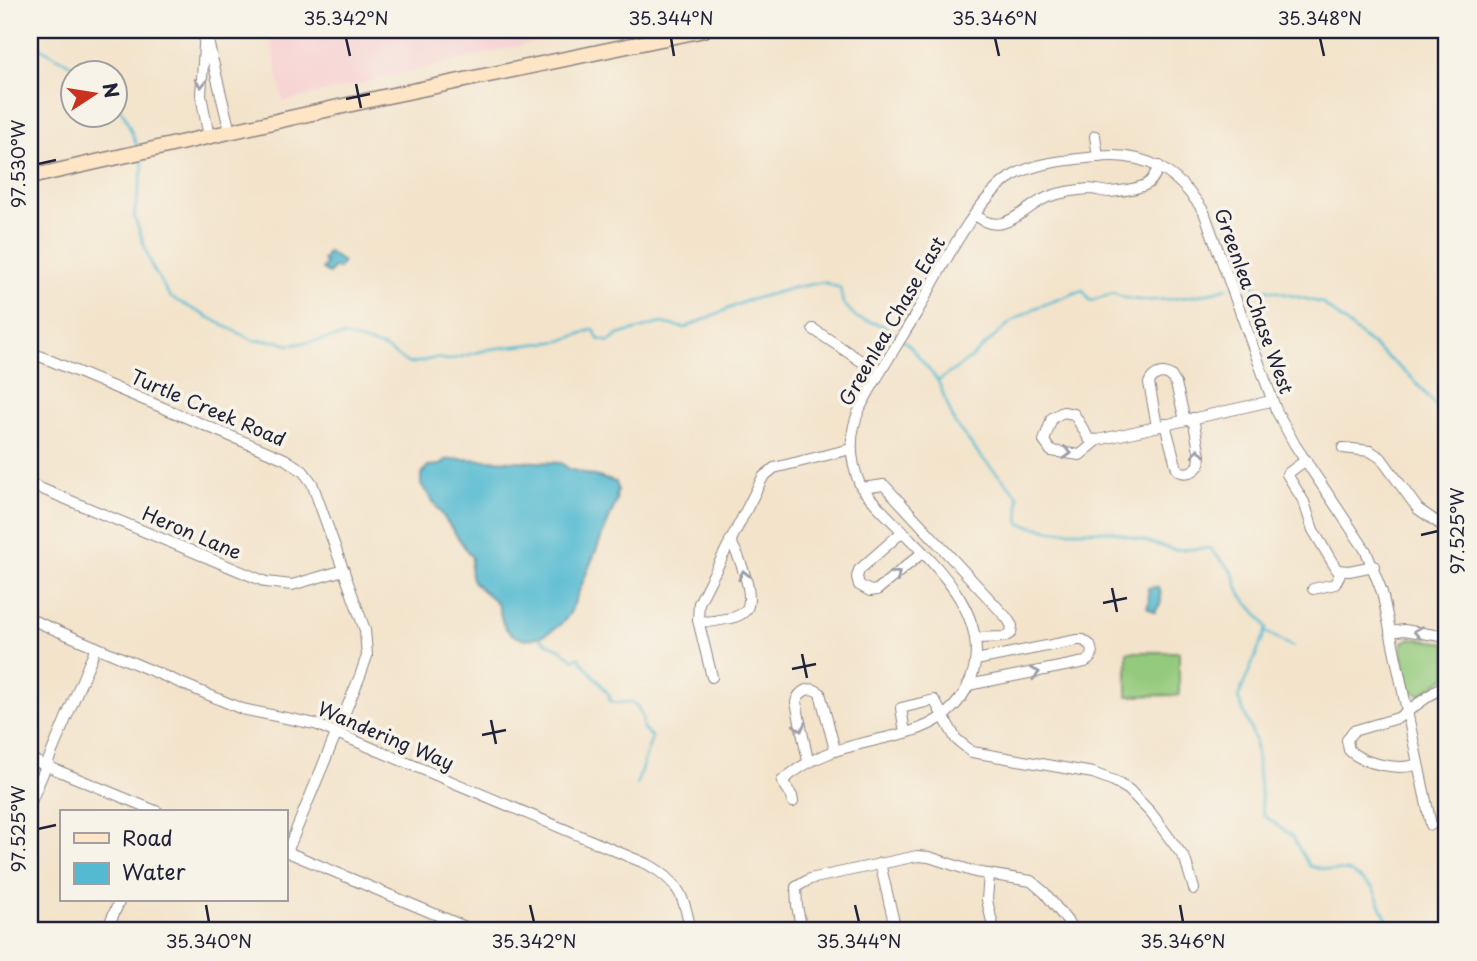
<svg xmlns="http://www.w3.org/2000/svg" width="1477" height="961" viewBox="0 0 1477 961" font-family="'Playpen Sans',sans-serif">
	<rect width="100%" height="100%" fill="#f7f3e8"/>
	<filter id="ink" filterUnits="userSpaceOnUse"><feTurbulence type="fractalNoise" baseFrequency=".0143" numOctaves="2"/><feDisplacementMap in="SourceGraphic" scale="14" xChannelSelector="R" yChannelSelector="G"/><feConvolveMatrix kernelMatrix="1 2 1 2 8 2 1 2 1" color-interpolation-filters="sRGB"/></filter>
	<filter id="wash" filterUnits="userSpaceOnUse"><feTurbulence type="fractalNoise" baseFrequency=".00686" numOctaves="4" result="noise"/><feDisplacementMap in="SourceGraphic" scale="28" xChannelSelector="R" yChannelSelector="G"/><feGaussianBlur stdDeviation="1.57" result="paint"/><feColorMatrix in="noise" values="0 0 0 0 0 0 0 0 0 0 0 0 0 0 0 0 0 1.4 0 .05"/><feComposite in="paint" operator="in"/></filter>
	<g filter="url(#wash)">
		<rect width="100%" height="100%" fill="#f3e3ca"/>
		<polygon fill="#f7cfd1" points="268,30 557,30 559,36 283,102"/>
		<g fill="#94ca7d" stroke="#5b765c" stroke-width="2">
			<polygon points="1411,638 1447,643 1447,677 1420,695 1409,689 1401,649 1403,642"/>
			<polygon points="1127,652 1179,652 1179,695 1127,696"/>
		</g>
		<g fill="#53bad1" stroke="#3a6e86" stroke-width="2">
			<polygon points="328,252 343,262 338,269 334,267 329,274 322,269 326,263 323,260"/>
			<path d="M462,459L561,463L569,469L616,482L618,491L616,496L617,500L570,613C558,632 522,652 505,627C500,620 501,608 496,602C479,584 466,587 472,558L421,484V475L428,466L441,465L446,460Z"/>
			<polygon points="1157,587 1160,590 1161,602 1155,612 1147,607 1149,603 1148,588"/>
		</g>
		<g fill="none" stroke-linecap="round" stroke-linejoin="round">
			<g stroke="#53bad1" stroke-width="2.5">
				<polyline points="30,42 87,74"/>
				<polyline points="116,105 124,114 138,148"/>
				<path d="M141,158L143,167L134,216L152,267L170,297L252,340L276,341L290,345L345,336L385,348L409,364L436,358L449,360L490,349L561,341L594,329L598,339L609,342L618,335L661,323L685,328L746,301L793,288L823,282L840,288L843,303L857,318L884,326L910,346L938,381L955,424L983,459L1018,495L1020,524L1054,531H1111L1174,550L1210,548C1217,558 1225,562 1232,572C1237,578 1236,586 1240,593C1247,605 1260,614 1267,628L1238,698L1255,740L1263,815L1292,836L1309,866L1329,870L1349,871L1373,888L1392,931"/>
				<polyline points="1233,286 1241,283 1322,303 1412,378 1447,419"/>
				<path d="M938,381L971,358L1011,322L1035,308L1083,290L1090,301L1114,293C1136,308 1202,296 1227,288"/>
				<polyline points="1266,632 1293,647"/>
				<path d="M540,637C546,644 552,645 560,649C566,652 569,657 575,660L577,657L580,658C587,671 603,683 610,697L609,700L617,703L631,702L637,706L642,716L643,729L652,737C647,753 641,768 637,785"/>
			</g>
		</g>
	</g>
	<g filter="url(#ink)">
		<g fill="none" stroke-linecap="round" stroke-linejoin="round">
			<g stroke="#8a8282" stroke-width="12">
				<g id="minor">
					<polyline points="205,30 201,95 209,137"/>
					<polyline points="207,37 230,132"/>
					<polyline points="1095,136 1098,157"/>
					<path d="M975,214C1003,242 1028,202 1051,196C1063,192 1077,190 1089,189C1096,189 1103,192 1110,192C1121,191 1138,189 1147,184C1153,181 1156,172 1159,166"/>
					<polyline points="813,329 879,373"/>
					<polyline points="30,352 285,459 303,471 312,483 365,630 367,656 360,676 287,852"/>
					<path d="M1165,424L1177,469C1184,476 1194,472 1199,465L1200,456L1193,418"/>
					<path d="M1157,426L1149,383C1153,374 1162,370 1171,376L1176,384L1185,420"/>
					<polyline points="1098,440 1080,455 1051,451 1044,441 1052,418 1063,412 1074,414 1089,439 1098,440 1271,401"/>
					<polyline points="1343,448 1370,451 1381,458 1418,509 1447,529"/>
					<polyline points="1306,460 1287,474 1304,502 1313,530 1337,570 1349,571 1374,566"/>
					<polyline points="30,484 266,582 292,585 344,570"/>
					<polyline points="862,488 884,485 1007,618 1012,626 1011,633 1004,637 976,638"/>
					<polyline points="902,532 859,570 857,577 859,585 870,591 877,590 922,553"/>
					<polyline points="1313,589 1335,584 1341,572"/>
					<path d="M30,619L242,709L315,724L649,865C680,882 684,898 691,931"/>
					<path d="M698,620C707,623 716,621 726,619C733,618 741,616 746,610C756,596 738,553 730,541"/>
					<polyline points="1390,632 1404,630 1447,637"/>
					<polyline points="712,677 698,620 699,603 763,477 774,468 851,449"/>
					<path d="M968,685L1085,662C1093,658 1093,653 1090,645L1083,640H1077L976,660"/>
					<polyline points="905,733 901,708 934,700 956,739 972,752 1093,773 1114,781 1129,790 1151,813 1185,859 1194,889"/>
					<polyline points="30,759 158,812"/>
					<path d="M808,761L796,702C799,691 810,685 820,693L835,750"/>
					<path d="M1418,764C1400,771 1363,764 1349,750L1347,740L1353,731L1398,718L1447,683"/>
					<path d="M793,802L792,796L782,781C821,747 862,745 909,732C938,724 960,707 971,679C999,601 903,541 861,487C849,460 848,433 861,406C878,374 897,345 916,314C938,275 975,197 1014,175C1038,162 1069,160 1097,157C1146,151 1178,172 1204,212L1276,410L1295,445L1366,551L1382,592L1431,825"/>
					<polyline points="30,804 96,647"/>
					<polyline points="285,851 475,931"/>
					<polyline points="880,863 896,931"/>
					<polyline points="1444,873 1447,872"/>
					<polyline points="989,874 987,900 994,931"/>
					<polyline points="109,926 123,931"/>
					<polyline points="106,931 120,900"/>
					<polyline points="802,931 797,906 796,887 810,879 917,856 929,857 975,872 1031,881 1045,893 1075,931"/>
				</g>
			</g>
			<g stroke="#8a8282" stroke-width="17">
				<g id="secondary">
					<polyline points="1445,30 1447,40"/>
					<polyline points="30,177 383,97 704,30"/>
				</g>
			</g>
			<use href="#minor" stroke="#fff" stroke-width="10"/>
			<use href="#secondary" stroke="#fde5c5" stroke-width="14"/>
		</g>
		<defs><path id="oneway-chevron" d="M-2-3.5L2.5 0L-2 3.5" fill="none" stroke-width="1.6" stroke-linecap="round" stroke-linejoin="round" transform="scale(1.75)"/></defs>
		<g stroke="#9c9ca7">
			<use href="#oneway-chevron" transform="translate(201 83) rotate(90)"/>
			<use href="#oneway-chevron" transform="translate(1067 453) rotate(7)"/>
			<use href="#oneway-chevron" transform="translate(1198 453) rotate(-94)"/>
			<use href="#oneway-chevron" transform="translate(744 575) rotate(-102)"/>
			<use href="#oneway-chevron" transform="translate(896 575) rotate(-41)"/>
			<use href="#oneway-chevron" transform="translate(1418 632) rotate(-171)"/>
			<use href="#oneway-chevron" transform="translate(1035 673) rotate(-12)"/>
			<use href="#oneway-chevron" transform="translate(800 727) rotate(77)"/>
		</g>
	</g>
	<path fill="none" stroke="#22223b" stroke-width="2.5" d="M346,38L350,56M671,38L674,56M995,38L999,56M1320,38L1324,56M356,84L361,108M346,99L370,94M38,164L56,160M1421,535L1438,531M1112,588L1117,612M1103,603L1127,598M802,654L807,678M792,669L816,664M491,720L496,744M482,735L506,730M38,829L56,825M206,905L209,922M530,905L534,922M855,905L859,922M1180,905L1183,922"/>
	<g text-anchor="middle" stroke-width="7" stroke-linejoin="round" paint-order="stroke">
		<g font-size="19" fill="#22223b" stroke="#f7f3e8">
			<text transform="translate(1254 301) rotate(70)" y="7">Greenlea Chase West</text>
			<text transform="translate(892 321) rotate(-60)" y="7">Greenlea Chase East</text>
			<text transform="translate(208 408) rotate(23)" y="7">Turtle Creek Road</text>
			<text transform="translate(192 533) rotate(23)" y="7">Heron Lane</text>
			<text transform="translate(386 736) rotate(23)" y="7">Wandering Way</text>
		</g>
	</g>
	<rect width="1477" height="961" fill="none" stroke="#f7f3e8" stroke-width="77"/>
	<rect x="60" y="810" width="228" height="91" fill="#f7f3e8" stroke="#a29fa3" stroke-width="2"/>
	<rect x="74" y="833" width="35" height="10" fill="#fde5c5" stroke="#a29fa3" stroke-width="2"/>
	<text x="122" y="846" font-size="21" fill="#22223b">Road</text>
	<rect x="74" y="863" width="35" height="21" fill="#53bad1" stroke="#a29fa3" stroke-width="2"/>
	<text x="122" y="880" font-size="21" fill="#22223b">Water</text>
	<g transform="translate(94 94) rotate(78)"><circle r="33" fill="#f7f3e8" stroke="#a29fa3" stroke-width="2"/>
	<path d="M0-5L12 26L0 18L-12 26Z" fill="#c8321e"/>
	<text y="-10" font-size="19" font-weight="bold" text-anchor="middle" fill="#22223b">N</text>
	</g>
	<rect x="38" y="38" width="1400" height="884" fill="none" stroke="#22223b" stroke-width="2.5"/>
	<g font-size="18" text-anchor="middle" fill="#22223b">
		<text x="346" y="25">35.342°N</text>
		<text x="671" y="25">35.344°N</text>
		<text x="995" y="25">35.346°N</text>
		<text x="1320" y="25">35.348°N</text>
		<text transform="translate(19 164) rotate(-90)" y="6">97.530°W</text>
		<text transform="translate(1458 531) rotate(-90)" y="6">97.525°W</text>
		<text transform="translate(19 829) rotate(-90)" y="6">97.525°W</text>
		<text x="209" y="948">35.340°N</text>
		<text x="534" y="948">35.342°N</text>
		<text x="859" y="948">35.344°N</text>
		<text x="1183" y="948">35.346°N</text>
	</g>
</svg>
